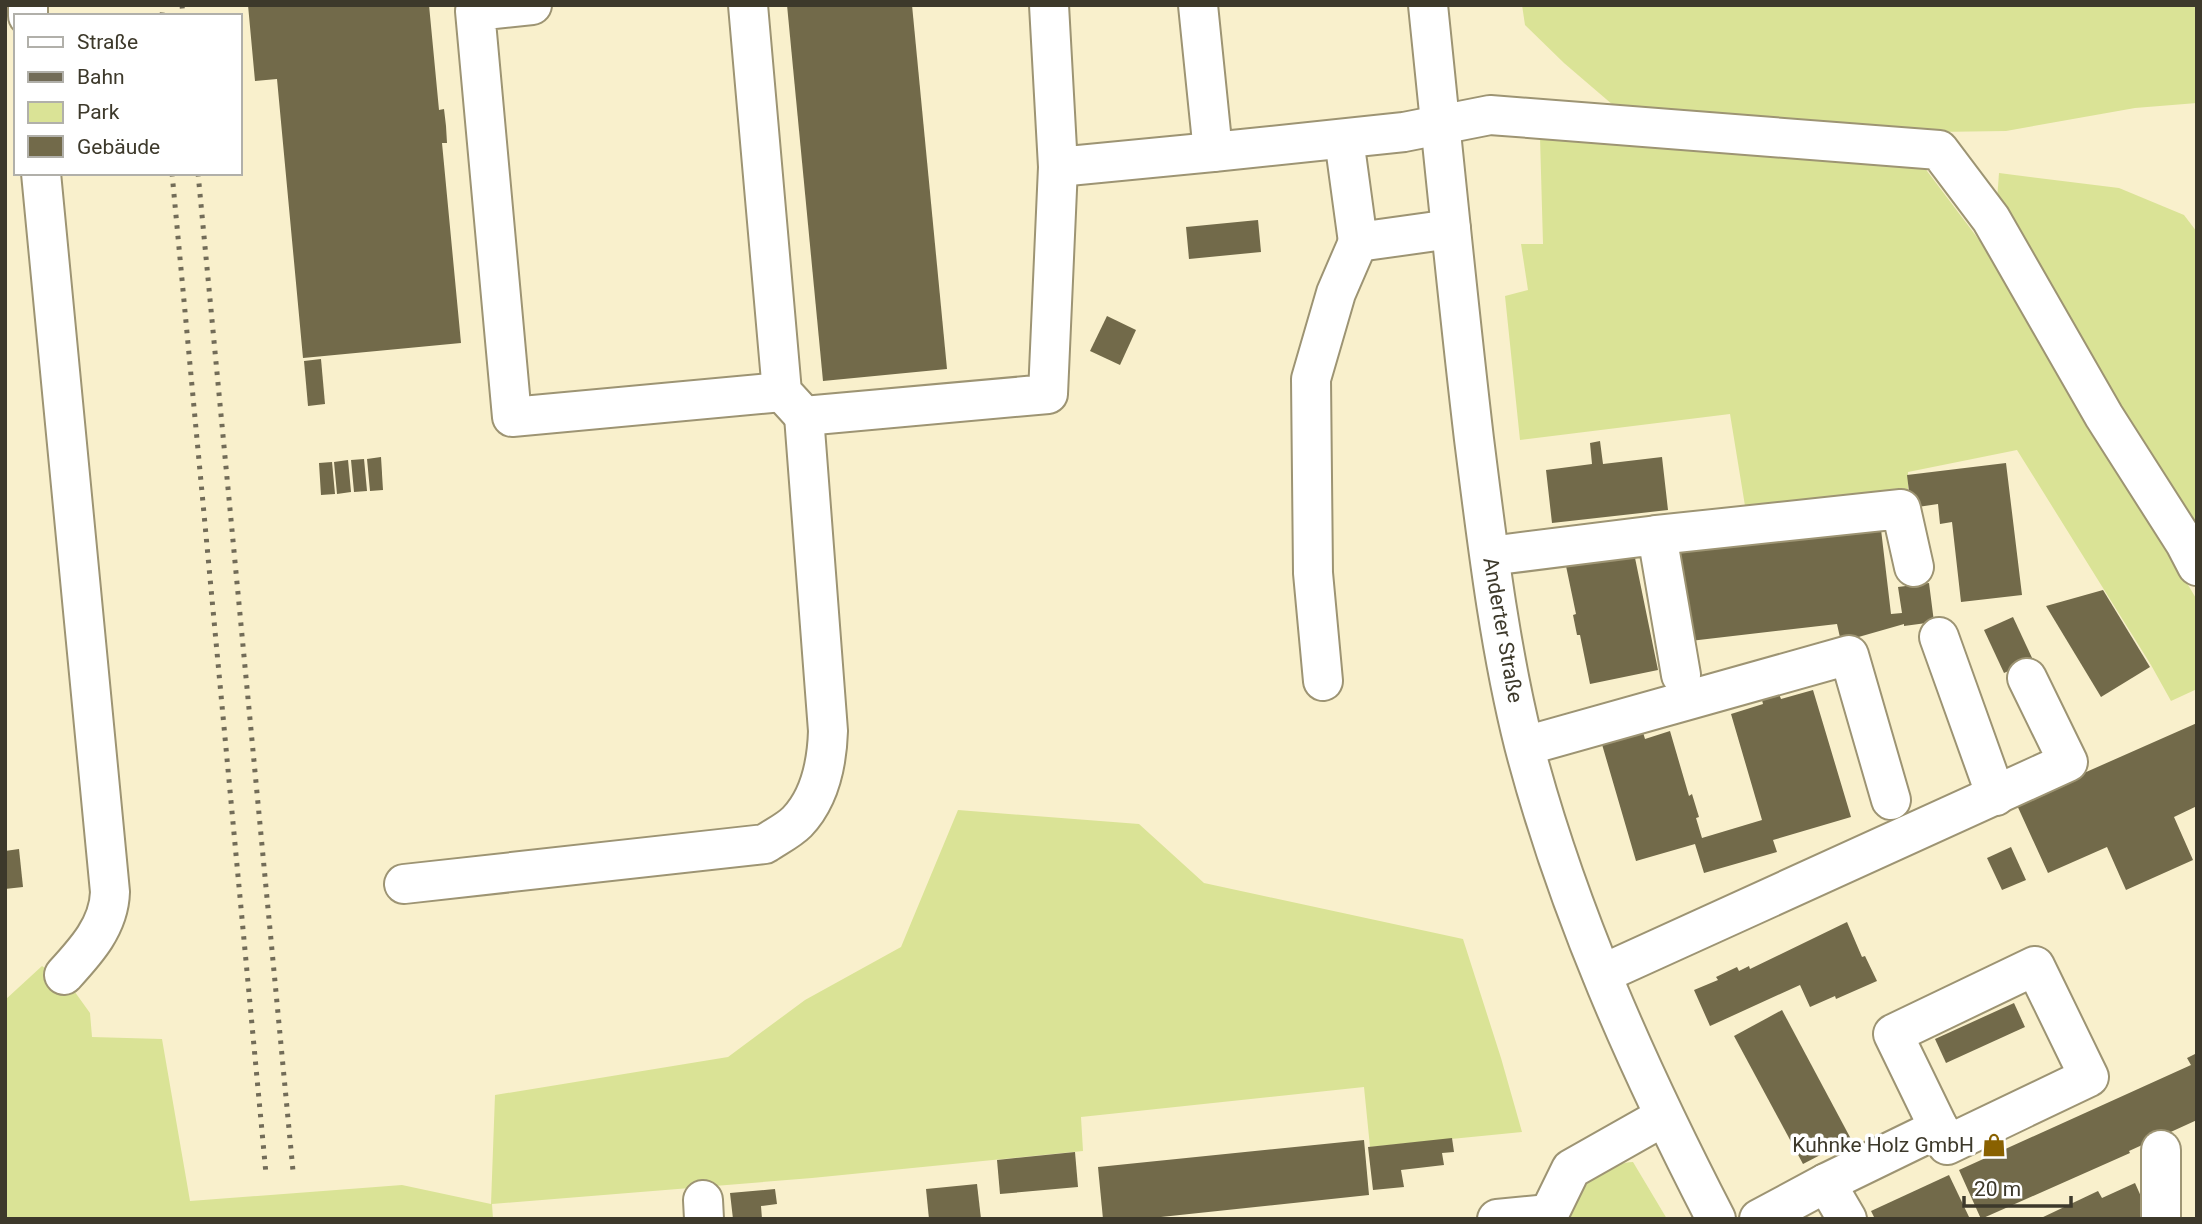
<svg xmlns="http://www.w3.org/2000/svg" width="2202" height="1224" viewBox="0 0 2202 1224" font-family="Roboto,sans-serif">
	<rect width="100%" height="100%" fill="#f9f0cc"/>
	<g fill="#dae396">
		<polygon points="1522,5 2197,5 2197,103 2135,108 2006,131 1936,132 1613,105 1564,63 1525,25"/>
		<polygon points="1540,137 1924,167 2001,269 2197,600 2197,689 2171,701 2151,665 2017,450 1908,472 1908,492 1746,512 1730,414 1520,440 1505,296 1528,290 1521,244 1543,244"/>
		<polygon points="1999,173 2119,188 2184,215 2197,232 2197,568 1997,200"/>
		<polygon points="958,810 1139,824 1204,883 1463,939 1501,1058 1522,1132 1370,1147 1364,1087 1081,1117 1083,1151 812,1178 492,1204 493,1219 5,1219 5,1000 42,966 72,988 90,1013 92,1037 162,1039 190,1201 402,1185 491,1204 495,1095 728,1057 805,1000 901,947"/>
		<path d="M1633,1162L1667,1219H1569C1571,1212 1573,1203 1576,1196C1586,1177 1612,1163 1633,1162Z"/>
	</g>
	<g fill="#726a4a">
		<polygon points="248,5 429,5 439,110 444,109 446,126 447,143 442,143 461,343 303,358 277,79 255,81"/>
		<polygon points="787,5 912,5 947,369 823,381"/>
		<polygon points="1258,220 1261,252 1189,259 1186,227"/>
		<polygon points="1107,316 1136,330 1120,365 1090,351"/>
		<polygon points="321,359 325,404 308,406 304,361"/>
		<polygon points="1600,441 1603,464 1662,457 1668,510 1552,523 1546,470 1592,464 1590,443"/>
		<polygon points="381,457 383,490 370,491 367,459"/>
		<polygon points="364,459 367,491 354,492 351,460"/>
		<polygon points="348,460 351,492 337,494 334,462"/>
		<polygon points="332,462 335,494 321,495 319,463"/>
		<polygon points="2006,463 2022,595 1961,602 1952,522 1940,524 1938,504 1911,508 1907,475"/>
		<polygon points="1880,521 1891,614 1902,613 1898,587 1929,583 1934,622 1904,626 1904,624 1841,642 1837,624 1690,641 1679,545"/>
		<polygon points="1634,553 1658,670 1590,684 1580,635 1577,635 1573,615 1576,614 1566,566"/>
		<polygon points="2103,590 2150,667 2101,697 2046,606"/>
		<polygon points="2013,617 2033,660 2004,673 1984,630"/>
		<polygon points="1813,690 1851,817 1773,840 1777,852 1704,873 1695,844 1636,861 1601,741 1642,729 1645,739 1670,731 1689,796 1692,794 1699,817 1696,818 1702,838 1762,820 1731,714 1763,704 1762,700 1779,694 1781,699"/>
		<polygon points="2197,723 2197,806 2174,817 2193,860 2126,890 2107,847 2048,873 2016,803"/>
		<polygon points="2011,847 2026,880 2002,890 1987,858"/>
		<polygon points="19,849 23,887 5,889 5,851"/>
		<polygon points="1847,922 1862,957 1865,956 1877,981 1836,999 1835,996 1810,1007 1800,985 1710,1026 1694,990 1718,980 1716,977 1737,967 1739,971 1749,966 1750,969"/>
		<polygon points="2014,1003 2025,1027 1946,1063 1935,1039"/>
		<polygon points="1782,1010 1851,1139 1803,1164 1734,1036"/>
		<polygon points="2197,1053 2197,1120 2129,1151 2130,1153 1981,1219 1959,1170 2191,1065 2187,1058"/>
		<polygon points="1452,1138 1454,1152 1442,1153 1444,1165 1401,1170 1404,1187 1373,1190 1368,1147"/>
		<polygon points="1364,1140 1369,1195 1142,1219 1103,1219 1098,1167"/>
		<polygon points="1075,1152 1078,1187 1000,1194 997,1160"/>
		<polygon points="1949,1175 1970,1219 1875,1219 1871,1211"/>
		<polygon points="2135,1183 2151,1219 2039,1219 2098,1191 2102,1198"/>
		<polygon points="977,1184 981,1219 929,1219 926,1189"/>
		<polygon points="775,1189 777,1204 761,1206 762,1219 733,1219 730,1193"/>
	</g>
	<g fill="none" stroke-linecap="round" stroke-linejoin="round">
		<g stroke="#9d9473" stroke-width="42">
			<g id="minor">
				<polyline points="532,5 475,11 512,417 782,392"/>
				<polyline points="748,5 782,392 804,416 1048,394 1058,167"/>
				<polyline points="1049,5 1058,167 1213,152"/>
				<polyline points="1198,5 1213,152 1404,132 1490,115 1939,150 1991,219 2104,416 2185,543 2197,566"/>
				<polyline points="28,16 28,5"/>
				<polyline points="1344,139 1358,242 1451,229"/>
				<path d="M41,173L110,892C109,926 86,951 64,975"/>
				<polyline points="1657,535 1901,509 1914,567"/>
				<polyline points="1490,556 1657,535 1681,675"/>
				<polyline points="1939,637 1996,796"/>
				<polyline points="1323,681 1313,573 1311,379 1336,293 1358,242"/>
				<polyline points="1525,746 1849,655 1891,800"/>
				<path d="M404,884L765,844C775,837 788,831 797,822C820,798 827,762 828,731L804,416"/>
				<polygon points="2035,966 2089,1077 1947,1145 1893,1034"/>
				<polyline points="1602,974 2068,762 2027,678"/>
				<polyline points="1826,1183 1847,1219"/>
				<polyline points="703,1200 704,1219"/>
				<polyline points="1497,1219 1549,1214"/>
				<polyline points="1549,1219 1549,1214 1571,1169 1663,1117"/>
				<polyline points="1759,1219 1826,1183 1939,1128"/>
				<polyline points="2161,1219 2161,1150"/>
			</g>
		</g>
		<g stroke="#9d9473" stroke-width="42">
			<path id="major" d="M1428,5C1443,150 1457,295 1474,439C1487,541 1499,645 1524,745C1567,910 1638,1068 1716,1219"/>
		</g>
		<use href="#minor" stroke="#fff" stroke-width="38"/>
		<use href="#major" stroke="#fff" stroke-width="38"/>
		<g stroke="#726c58" stroke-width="5" stroke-dasharray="3.5 7" stroke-linecap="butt">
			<polyline points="182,5 183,16"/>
			<polyline points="162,16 163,5"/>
			<polyline points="172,173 266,1174"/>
			<polyline points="198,173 293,1171"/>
		</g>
	</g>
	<defs>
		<g id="shop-bare" transform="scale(1.89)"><path d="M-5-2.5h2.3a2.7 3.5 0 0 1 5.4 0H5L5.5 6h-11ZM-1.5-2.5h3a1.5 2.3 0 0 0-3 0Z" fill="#896100" stroke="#fff" stroke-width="2.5" paint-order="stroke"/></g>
	</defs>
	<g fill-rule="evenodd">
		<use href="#shop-bare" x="1994" y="1145"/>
	</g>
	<g text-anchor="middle" stroke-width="7" stroke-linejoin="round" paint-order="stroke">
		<g font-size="21" fill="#3d392b" stroke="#fff">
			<text transform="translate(1503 630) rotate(80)" y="7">Anderter Straße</text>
		</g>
		<g font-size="21" fill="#3d392b" stroke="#fff" text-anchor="end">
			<text x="1974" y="1152">Kuhnke Holz GmbH</text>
		</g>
	</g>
	<rect width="2202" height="1224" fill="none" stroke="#3d392b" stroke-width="14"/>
	<rect x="14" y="14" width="228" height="161" fill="#ffffff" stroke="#b1b0aa" stroke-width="2"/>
	<rect x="28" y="37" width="35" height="10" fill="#ffffff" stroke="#b1b0aa" stroke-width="2"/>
	<text x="77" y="49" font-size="21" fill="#3d392b">Straße</text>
	<rect x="28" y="72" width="35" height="10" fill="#726c58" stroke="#b1b0aa" stroke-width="2"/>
	<text x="77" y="84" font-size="21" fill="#3d392b">Bahn</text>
	<rect x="28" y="102" width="35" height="21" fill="#dae396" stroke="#b1b0aa" stroke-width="2"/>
	<text x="77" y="119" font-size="21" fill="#3d392b">Park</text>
	<rect x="28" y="136" width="35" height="21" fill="#726a4a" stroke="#b1b0aa" stroke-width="2"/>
	<text x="77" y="154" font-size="21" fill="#3d392b">Gebäude</text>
	<path d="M1964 1196v10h107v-10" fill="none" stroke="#3d392b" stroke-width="3.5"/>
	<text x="1974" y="1196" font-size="21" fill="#3d392b" stroke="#ffffff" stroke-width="5" paint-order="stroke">20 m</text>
</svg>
